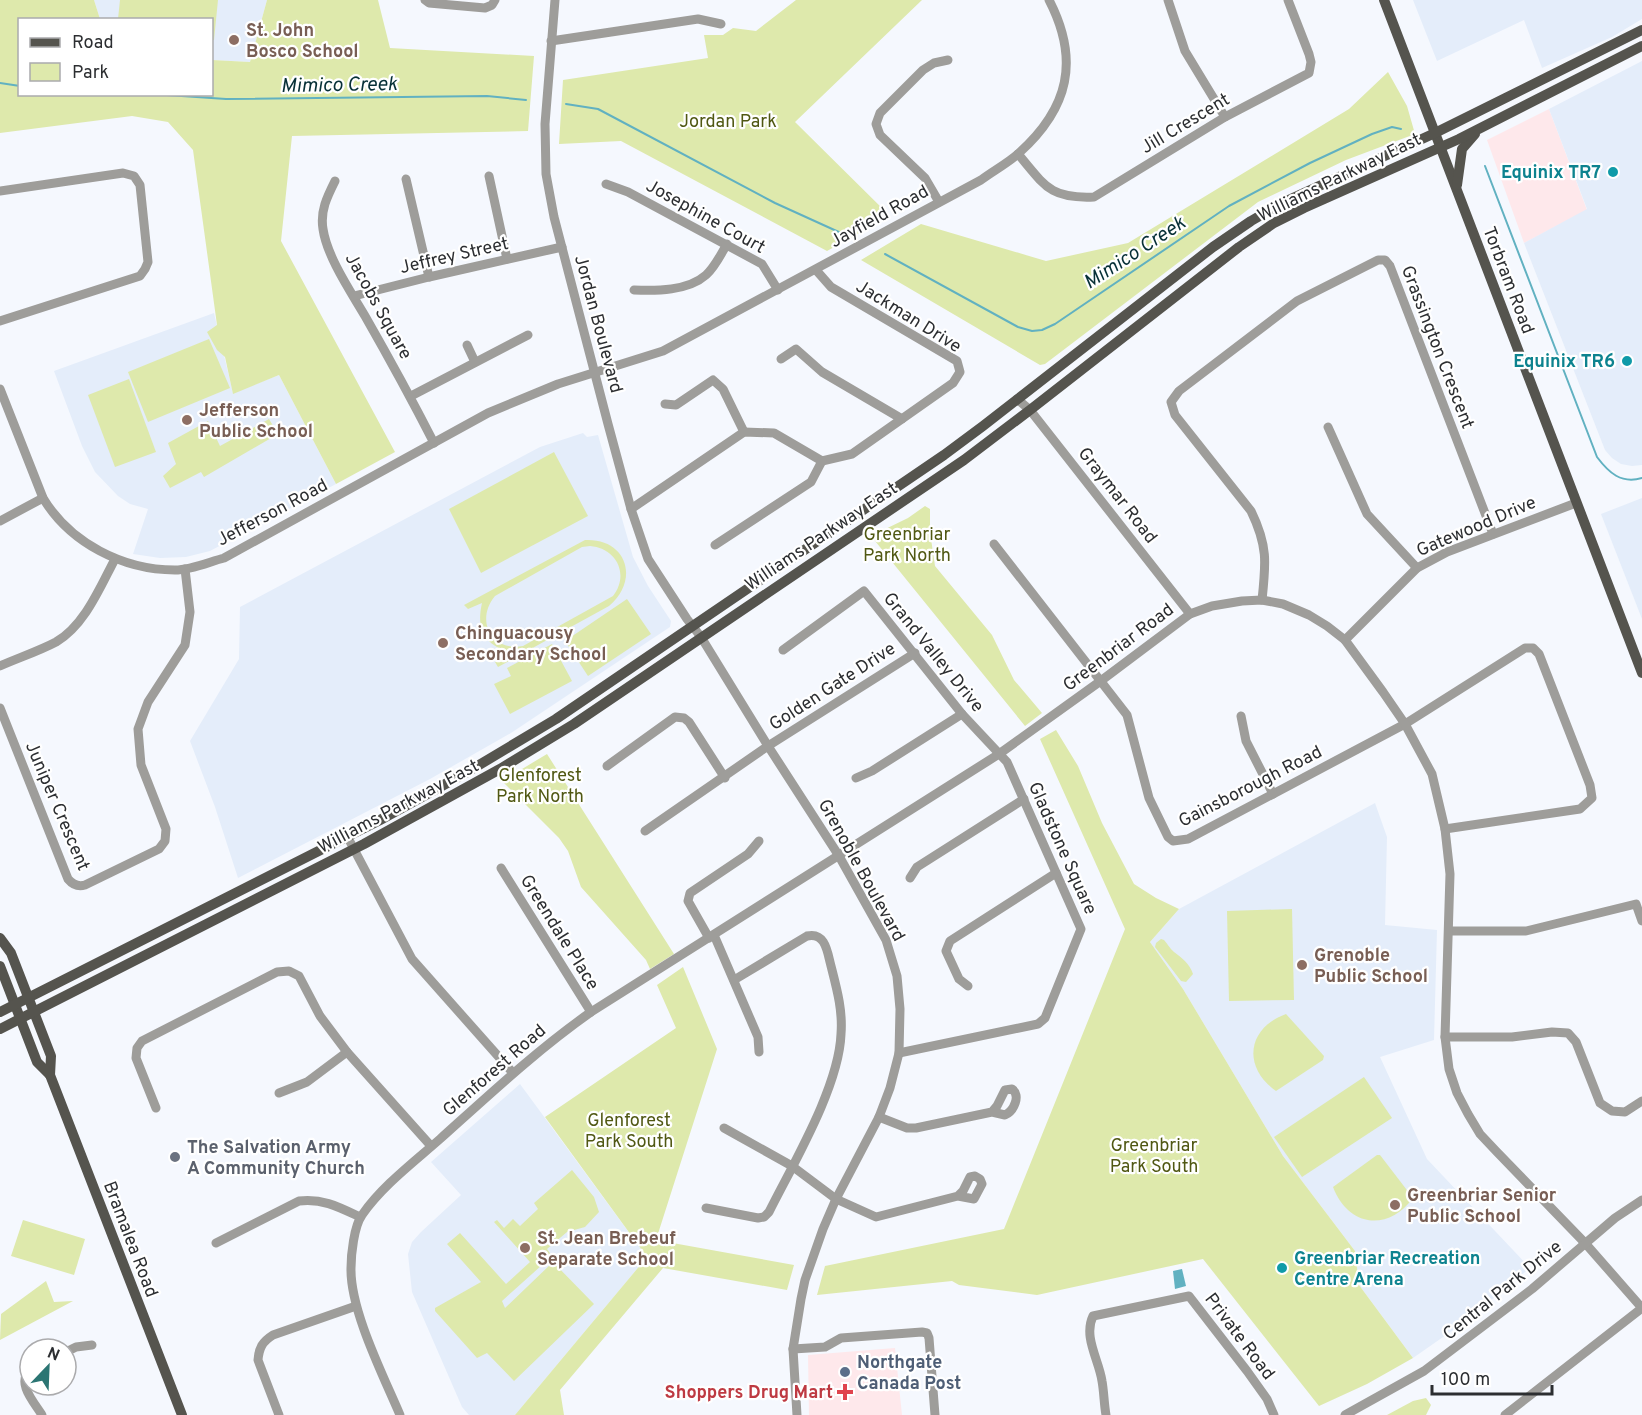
<svg xmlns="http://www.w3.org/2000/svg" width="1642" height="1415" viewBox="0 0 1642 1415" font-family="Overpass,sans-serif">
	<rect width="100%" height="100%" fill="#f5f8fe"/>
	<g fill="#fee8eb">
		<polygon points="1549,109 1587,210 1524,243 1487,140"/>
		<polygon points="895,1348 902,1415 809,1415 808,1355"/>
	</g>
	<g fill="#e4edfa">
		<polygon points="94,0 267,0 250,62 212,60 212,20 100,19"/>
		<polygon points="1413,0 1642,0 1642,19 1612,37 1542,68 1524,20 1437,61"/>
		<polygon points="1642,61 1642,465 1632,466 1621,464 1612,458 1605,450 1524,243 1587,209 1549,109"/>
		<polygon points="214,313 233,393 279,375 336,484 210,551 186,557 160,558 133,554 148,509 130,504 118,496 95,472 82,446 54,371"/>
		<polygon points="583,433 587,437 598,435 633,557 648,586 671,621 670,627 511,733 430,779 238,878 215,807 190,741 239,659 240,607 540,447"/>
		<polygon points="1642,498 1642,619 1601,514"/>
		<polygon points="1375,803 1387,837 1385,925 1437,930 1434,1040 1380,1057 1427,1159 1530,1268 1466,1321 1413,1358 1359,1285 1355,1251 1283,1156 1183,989 1150,942 1179,909"/>
		<polygon points="520,1084 647,1257 515,1415 469,1415 462,1407 412,1292 408,1254 412,1242 421,1232 461,1195 431,1162"/>
	</g>
	<g fill="#dee9ac" fill-rule="evenodd">
		<polygon points="0,0 94,0 100,19 20,20 20,94 212,94 212,60 250,62 267,0 378,0 390,48 534,56 528,131 292,136 281,241 395,452 336,484 279,375 233,394 225,357 217,350 207,332 217,325 193,150 168,122 132,116 0,133"/>
		<polygon points="120,0 218,0 214,40 212,40 212,20 118,19"/>
		<polygon points="796,0 922,0 795,122 890,216 827,251 621,141 559,144 563,80 708,58 704,35 723,35 733,28 756,31"/>
		<polygon points="1388,72 1407,106 1415,134 1346,160 1258,202 1045,364 1040,365 861,260 921,224 1046,261 1128,243 1349,109"/>
		<polygon points="209,339 230,388 148,422 128,372"/>
		<polygon points="129,379 156,452 115,467 88,395"/>
		<polygon points="269,419 278,434 204,477 201,472 170,488 163,476 176,464 168,443 208,421 220,446"/>
		<polygon points="554,452 588,516 481,573 449,509"/>
		<polygon points="925,506 930,509 930,532 935,566 992,635 1014,680 1042,713 1025,726 871,536 908,518"/>
		<path d="M585,540C627,538 640,580 609,606L498,667L495,662L510,653C484,644 476,629 482,603L468,609L464,605ZM590,546C616,548 630,574 613,596L523,646C491,652 475,620 495,596L582,547Z"/>
		<polygon points="627,599 651,634 588,676 565,641"/>
		<polygon points="552,644 572,681 510,714 494,684 511,676 507,668"/>
		<polygon points="1056,730 1078,766 1102,823 1134,884 1156,898 1179,909 1150,942 1183,989 1283,1156 1355,1251 1359,1285 1413,1358 1367,1384 1319,1406 1203,1259 1037,1295 959,1285 952,1281 817,1295 825,1266 1004,1229 1125,929 1040,739"/>
		<polygon points="547,754 674,954 650,969 646,960 581,887 568,851 559,838 502,781"/>
		<polygon points="1292,909 1294,1000 1229,1001 1227,911"/>
		<path d="M1161,939L1164,940C1167,943 1170,949 1174,952C1182,958 1190,964 1193,974L1186,982L1181,981L1155,947L1156,943Z"/>
		<polygon points="683,967 717,1049 656,1240 794,1265 787,1290 663,1268 560,1390 564,1415 515,1415 647,1257 545,1117 676,1028 657,985"/>
		<path d="M1286,1014L1324,1056L1323,1060L1276,1091C1242,1067 1247,1028 1286,1014Z"/>
		<polygon points="1364,1077 1392,1118 1302,1177 1274,1137"/>
		<path d="M1377,1155H1380L1413,1198C1388,1232 1348,1227 1333,1187Z"/>
		<polygon points="572,1170 594,1197 599,1212 585,1227 567,1232 547,1249 552,1256 502,1301 505,1308 553,1262 594,1304 514,1381 487,1353 477,1358 435,1311 435,1308 481,1282 447,1244 460,1233 506,1284 530,1262 494,1222 497,1220 504,1228 513,1219 520,1226 538,1209 534,1203"/>
		<polygon points="23,1220 85,1239 74,1275 11,1256"/>
		<polygon points="46,1281 54,1302 73,1301 0,1340 1,1314"/>
		<polygon points="1426,1398 1431,1405 1426,1415 1387,1415 1413,1401"/>
	</g>
	<polygon fill="#61b1c1" points="1182,1269 1186,1286 1175,1289 1173,1271"/>
	<g fill="none" stroke-linecap="round" stroke-linejoin="round">
		<g stroke="#61b1c1" stroke-width="2">
			<polyline points="0,83 20,86"/>
			<polyline points="152,94 226,99 487,96 526,100"/>
			<polyline points="566,104 598,109 775,203 841,233"/>
			<path d="M1485,166L1597,457C1609,473 1621,484 1642,478"/>
			<polyline points="885,254 1018,327 1032,331 1042,330 1055,324 1229,206 1310,163 1372,134 1392,127 1401,129"/>
		</g>
		<g stroke="#9e9d9a" stroke-width="9">
			<polyline points="425,0 429,3 485,8 492,5 495,0"/>
			<polyline points="555,0 545,124 546,174 554,217 608,424 631,509 648,559 687,619 701,637 768,746 839,856 886,940 897,976 900,1009 899,1053 890,1088 879,1117 836,1199 823,1229 805,1280 801,1299 793,1349 797,1415"/>
			<polyline points="1168,0 1185,51 1225,117"/>
			<polyline points="551,41 698,19 721,24"/>
			<path d="M1018,154C1045,186 1050,199 1094,197L1225,117L1309,73L1311,62L1309,54L1288,0"/>
			<polyline points="489,176 507,259"/>
			<polyline points="406,179 429,277"/>
			<path d="M335,181C327,197 320,211 323,229C327,257 351,292 365,316C389,358 412,400 434,443"/>
			<polyline points="606,184 628,192 762,264 778,290"/>
			<polyline points="0,191 123,173 134,176 140,185 148,262 145,269 140,276 0,321"/>
			<polyline points="939,202 925,178 880,135 876,124 880,113 923,70 934,63 948,60"/>
			<path d="M634,290C656,291 688,291 706,275C715,267 721,254 727,244"/>
			<polyline points="354,296 429,277 562,247"/>
			<polyline points="467,345 475,362"/>
			<polyline points="781,359 796,349 822,372 902,419"/>
			<path d="M0,389L43,498C70,543 123,570 175,570C191,570 209,562 224,558L488,413L558,384L663,351L981,180C993,171 1008,163 1019,153C1069,108 1080,60 1049,0"/>
			<polyline points="411,396 528,335"/>
			<polyline points="1017,399 1030,410 1190,614"/>
			<polyline points="665,404 676,405 713,380 723,389 744,432"/>
			<polyline points="1328,427 1367,514 1417,568"/>
			<polyline points="631,509 744,432 774,433 822,461 852,454 953,383 960,372 957,361 831,287 816,270"/>
			<polyline points="0,521 43,498"/>
			<polyline points="994,544 1127,715 1149,798 1168,837 1173,841 1188,839 1405,724 1525,648 1533,648 1539,654 1590,785 1592,798 1580,809 1445,829"/>
			<polyline points="715,545 811,482 822,461"/>
			<path d="M1262,600C1266,563 1268,546 1251,511L1175,415L1171,402L1179,391L1297,301L1378,260H1385L1390,266L1493,534"/>
			<polyline points="1345,640 1417,568 1447,552 1576,503"/>
			<polyline points="783,650 864,591 962,714 1007,762 1081,929 1045,1018 1038,1024 899,1053"/>
			<path d="M0,666C18,658 39,651 56,642C85,625 100,587 115,559"/>
			<path d="M0,708L68,879C73,885 78,887 85,885L159,849L165,841L166,829L141,765L138,729L148,702L185,645L190,612L185,569"/>
			<polyline points="1241,716 1246,741 1273,794"/>
			<polyline points="607,766 675,717 684,718 689,722 725,778"/>
			<polyline points="856,778 872,771 962,714"/>
			<polyline points="645,831 768,746 915,653"/>
			<polyline points="347,836 412,959 513,1073"/>
			<polyline points="501,868 591,1012"/>
			<polyline points="910,878 917,867 1024,799"/>
			<polyline points="1449,931 1526,931 1636,904 1642,921"/>
			<polyline points="714,935 758,1037 759,1052"/>
			<polyline points="709,938 688,901 690,893 748,854 759,841"/>
			<polyline points="968,986 959,979 946,951 950,941 1056,873"/>
			<polyline points="1445,1037 1512,1037 1552,1032 1568,1033 1576,1042 1600,1103 1612,1111 1625,1112 1642,1101"/>
			<polyline points="279,1093 307,1082 347,1052"/>
			<polyline points="156,1108 136,1058 137,1048 142,1041 277,972 289,971 299,976 320,1016 347,1052 431,1146"/>
			<path d="M879,1117L907,1128H916L992,1112L1005,1115C1014,1111 1021,1095 1012,1089L1005,1090L997,1106L992,1112"/>
			<polyline points="724,1128 792,1166 836,1199 876,1217 958,1196 974,1199 982,1184 980,1179 975,1176 970,1177 963,1191 958,1196"/>
			<path d="M706,1208L758,1218L764,1217L769,1212C793,1164 839,1087 841,1034C843,1009 836,986 830,962C827,949 824,932 807,936L734,980"/>
			<path d="M216,1243L299,1201C322,1198 339,1207 360,1217"/>
			<polyline points="793,1349 825,1347 841,1338 922,1332 927,1333 929,1338 935,1415"/>
			<polyline points="66,1352 76,1347 92,1345"/>
			<path d="M30,1370C16,1383 34,1402 42,1415"/>
			<path d="M279,1415L258,1360C259,1348 262,1342 273,1335L356,1306"/>
			<path d="M400,1415C383,1375 350,1310 351,1268C351,1255 354,1226 362,1215C382,1186 414,1162 440,1139C489,1095 537,1050 591,1012L999,754L1102,680L1190,614L1212,606L1242,601L1262,600L1283,604L1309,615L1327,626L1345,640L1383,692L1405,724L1432,774L1445,829L1450,874L1445,1037L1449,1069L1457,1093L1468,1114L1480,1134L1496,1151L1585,1243L1642,1308"/>
			<path d="M1106,1415C1104,1404 1104,1392 1102,1381C1099,1360 1083,1337 1093,1316L1189,1296L1247,1371L1267,1399L1274,1415"/>
			<polyline points="1345,1415 1424,1371 1532,1289 1615,1218 1642,1200"/>
			<polyline points="1505,1415 1642,1308"/>
		</g>
		<g stroke="#55544e" stroke-width="10">
			<polyline points="1384,0 1642,673"/>
			<polyline points="1457,185 1462,149 1475,134"/>
			<polyline points="0,938 11,953 51,1056 50,1075 182,1415"/>
			<polyline points="0,966 37,1062 50,1075"/>
			<polyline points="0,1012 380,820 469,771 556,719 944,455 983,426 1213,247 1251,221 1282,203 1435,133 1642,30"/>
			<polyline points="0,1029 364,844 500,769 574,724 964,460 1030,410 1239,247 1274,223 1304,208 1459,139 1642,46"/>
		</g>
	</g>
	<g fill="#8d6e63" stroke="#fff" stroke-width="2">
		<circle cx="234" cy="40" r="6"/>
		<circle cx="187" cy="420" r="6"/>
		<circle cx="443" cy="643" r="6"/>
		<circle cx="1302" cy="965" r="6"/>
		<circle cx="1395" cy="1205" r="6"/>
		<circle cx="525" cy="1248" r="6"/>
	</g>
	<g fill="#0f9aa8" stroke="#fff" stroke-width="2">
		<circle cx="1613" cy="172" r="6"/>
		<circle cx="1627" cy="361" r="6"/>
		<circle cx="1282" cy="1268" r="6"/>
	</g>
	<circle fill="#6b7280" stroke="#fff" stroke-width="2" cx="175" cy="1157" r="6"/>
	<circle fill="#5c6f8a" stroke="#fff" stroke-width="2" cx="845" cy="1372" r="6"/>
	<path fill="#e0444e" stroke="#fff" stroke-width="2" d="M842 1383h6v6h6v6h-6v6h-6v-6h-6v-6h6z"/>
	<g text-anchor="middle" stroke-width="4.5" stroke-linejoin="round" paint-order="stroke">
		<g font-size="18" font-weight="bold" fill="#785e54" stroke="#fff" text-anchor="start">
			<text x="246" y="36">St. John<tspan x="246" dy="21">Bosco School</tspan></text>
			<text x="199" y="416">Jefferson<tspan x="199" dy="21">Public School</tspan></text>
			<text x="455" y="639">Chinguacousy<tspan x="455" dy="21">Secondary School</tspan></text>
			<text x="1314" y="961">Grenoble<tspan x="1314" dy="21">Public School</tspan></text>
			<text x="1407" y="1201">Greenbriar Senior<tspan x="1407" dy="21">Public School</tspan></text>
			<text x="537" y="1244">St. Jean Brebeuf<tspan x="537" dy="21">Separate School</tspan></text>
		</g>
		<g font-size="18" fill="#505813" stroke="#fff">
			<text x="728" y="127">Jordan Park</text>
			<text x="907" y="540">Greenbriar<tspan x="907" dy="21">Park North</tspan></text>
			<text x="540" y="781">Glenforest<tspan x="540" dy="21">Park North</tspan></text>
			<text x="629" y="1126">Glenforest<tspan x="629" dy="21">Park South</tspan></text>
			<text x="1154" y="1151">Greenbriar<tspan x="1154" dy="21">Park South</tspan></text>
		</g>
		<g font-size="18" fill="#2c2e31" stroke="#fff">
			<text transform="translate(1185 123) rotate(-31)" y="6">Jill Crescent</text>
			<text transform="translate(1339 177) rotate(-26)" y="6">Williams Parkway East</text>
			<text transform="translate(706 216) rotate(29)" y="6">Josephine Court</text>
			<text transform="translate(879 216) rotate(-29)" y="6">Jayfield Road</text>
			<text transform="translate(454 255) rotate(-13)" y="6">Jeffrey Street</text>
			<text transform="translate(1509 280) rotate(69)" y="6">Torbram Road</text>
			<text transform="translate(379 306) rotate(61)" y="6">Jacobs Square</text>
			<text transform="translate(909 316) rotate(32)" y="6">Jackman Drive</text>
			<text transform="translate(599 324) rotate(75)" y="6">Jordan Boulevard</text>
			<text transform="translate(1438 347) rotate(69)" y="6">Grassington Crescent</text>
			<text transform="translate(1118 495) rotate(52)" y="6">Graymar Road</text>
			<text transform="translate(272 512) rotate(-28)" y="6">Jefferson Road</text>
			<text transform="translate(1476 526) rotate(-23)" y="6">Gatewood Drive</text>
			<text transform="translate(821 536) rotate(-34)" y="6">Williams Parkway East</text>
			<text transform="translate(1118 647) rotate(-37)" y="6">Greenbriar Road</text>
			<text transform="translate(934 652) rotate(51)" y="6">Grand Valley Drive</text>
			<text transform="translate(832 686) rotate(-33)" y="6">Golden Gate Drive</text>
			<text transform="translate(1250 786) rotate(-27)" y="6">Gainsborough Road</text>
			<text transform="translate(58 806) rotate(67)" y="6">Juniper Crescent</text>
			<text transform="translate(398 806) rotate(-28)" y="6">Williams Parkway East</text>
			<text transform="translate(1063 848) rotate(66)" y="6">Gladstone Square</text>
			<text transform="translate(862 870) rotate(61)" y="6">Grenoble Boulevard</text>
			<text transform="translate(560 932) rotate(58)" y="6">Greendale Place</text>
			<text transform="translate(494 1070) rotate(-41)" y="6">Glenforest Road</text>
			<text transform="translate(131 1239) rotate(69)" y="6">Bramalea Road</text>
			<text transform="translate(1502 1290) rotate(-39)" y="6">Central Park Drive</text>
			<text transform="translate(1240 1336) rotate(53)" y="6">Private Road</text>
		</g>
		<g font-size="18" font-weight="bold" fill="#0d838f" stroke="#fff" text-anchor="end">
			<text x="1601" y="178">Equinix TR7</text>
			<text x="1615" y="367">Equinix TR6</text>
			<text x="1294" y="1264" text-anchor="start">Greenbriar Recreation<tspan x="1294" dy="21">Centre Arena</tspan></text>
		</g>
		<g font-size="18" font-weight="bold" fill="#5b616d" stroke="#fff" text-anchor="start">
			<text x="187" y="1153">The Salvation Army<tspan x="187" dy="21">A Community Church</tspan></text>
		</g>
		<g font-size="18" font-weight="bold" fill="#4e5e75" stroke="#fff" text-anchor="start">
			<text x="857" y="1368">Northgate<tspan x="857" dy="21">Canada Post</tspan></text>
		</g>
		<g font-size="18" font-weight="bold" fill="#be3a42" stroke="#fff" text-anchor="end">
			<text x="833" y="1398">Shoppers Drug Mart</text>
		</g>
		<g font-size="20" font-style="italic" fill="#073037" stroke="#fff">
			<text transform="translate(339 84) rotate(-1)" y="7">Mimico Creek</text>
			<text transform="translate(1134 252) rotate(-33)" y="7">Mimico Creek</text>
		</g>
	</g>
	<rect x="18" y="18" width="195" height="78" fill="#ffffff" stroke="#ababad" stroke-width="1.5"/>
	<rect x="30" y="38" width="30" height="9" fill="#55544e" stroke="#ababad" stroke-width="1.5"/>
	<text x="72" y="48" font-size="18" fill="#2c2e31">Road</text>
	<rect x="30" y="63" width="30" height="18" fill="#dee9ac" stroke="#ababad" stroke-width="1.5"/>
	<text x="72" y="78" font-size="18" fill="#2c2e31">Park</text>
	<g transform="translate(48 1367) rotate(23)"><circle r="28" fill="#ffffff" stroke="#ababad" stroke-width="1.5"/>
	<path d="M0-4.5L10 22L0 15L-10 22Z" fill="#2b7573"/>
	<text y="-9" font-size="16" font-weight="bold" text-anchor="middle" fill="#2c2e31">N</text>
	</g>
	<path d="M1432 1385v9h120v-9" fill="none" stroke="#2c2e31" stroke-width="3"/>
	<text x="1441" y="1385" font-size="18" fill="#2c2e31" stroke="#ffffff" stroke-width="4.5" paint-order="stroke">100 m</text>
</svg>
